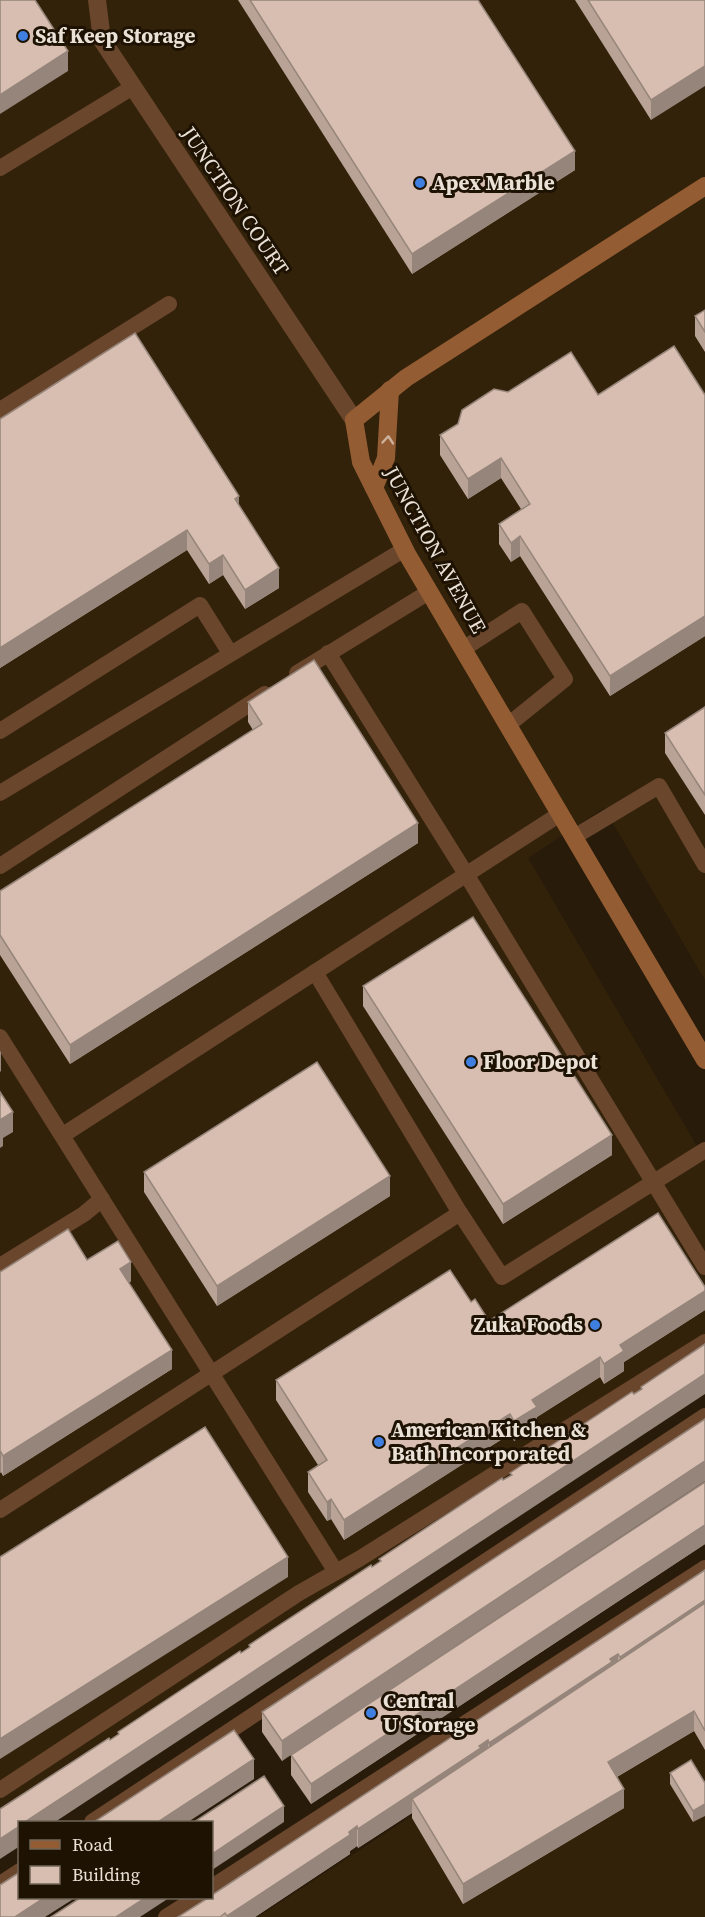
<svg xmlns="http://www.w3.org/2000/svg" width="705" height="1917" viewBox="0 0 705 1917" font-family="'Source Serif 4',serif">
	<rect width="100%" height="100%" fill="#281b0a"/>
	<g fill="#33220a">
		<polygon points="0,0 705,0 705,980 604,808 528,858 705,1160 705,1361 0,1829"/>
		<polygon points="705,1623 705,1917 258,1917"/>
	</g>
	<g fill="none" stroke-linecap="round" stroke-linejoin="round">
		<g stroke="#6a462d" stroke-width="16">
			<polyline points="0,168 133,87"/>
			<polyline points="0,410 169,304"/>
			<polyline points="463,649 522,611 565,679 508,725"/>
			<polyline points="328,653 466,874 705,1267"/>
			<polyline points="297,673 429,592"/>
			<polyline points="0,731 200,605 230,653"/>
			<polyline points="0,793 405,549"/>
			<polyline points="574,837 659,786 705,865"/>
			<polyline points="0,866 265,694"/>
			<polyline points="315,972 460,1213 502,1277 705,1150"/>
			<polyline points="0,1037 336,1572"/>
			<polyline points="63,1135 560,814"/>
			<polyline points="0,1266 84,1214 102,1199"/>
			<polyline points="0,1510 460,1213"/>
			<polyline points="0,1790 299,1593 359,1559 705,1342"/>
			<polyline points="92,1822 705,1416"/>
			<polyline points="0,1884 20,1871"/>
			<polyline points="212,1887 705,1568"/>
			<polyline points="166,1917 196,1898"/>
		</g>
		<polyline stroke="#6a462d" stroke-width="18" points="97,0 102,40 354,420"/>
		<g stroke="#945c33" stroke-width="18">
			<polyline points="705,186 406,378 354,420 361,462 407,554 705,1060"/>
			<polyline points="374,488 386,458 390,390"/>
		</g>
	</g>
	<g fill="#b9a397">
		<polygon points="238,0 478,0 575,170 412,274"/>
		<polygon points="575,0 705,0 651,120"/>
		<polygon points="705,310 705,352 695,336 695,316"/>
		<polygon points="508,392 598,395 705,395 705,636 610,696 520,556 511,562 499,544 499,524 521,509 501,478 468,499 440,455 440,435"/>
		<polygon points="0,419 239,506 279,588 245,609 223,575 209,584 187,550 0,668"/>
		<polygon points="248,702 418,843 70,1064 0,955 0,891 253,730 248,722"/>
		<polygon points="705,707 705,815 665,753 665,733"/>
		<polygon points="363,986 612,1155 503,1224 363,1006"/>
		<polygon points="144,1172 390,1196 217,1306 144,1192"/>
		<polygon points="87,1260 131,1281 129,1283 172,1369 3,1476 1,1472 0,1473 0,1272"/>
		<polygon points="705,1287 705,1310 624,1362 624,1371 604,1384 600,1377 537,1417 537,1426 514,1441 510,1434 344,1540 331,1519 327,1521 308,1492 308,1472 318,1465 276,1400 276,1380 471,1302 489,1321"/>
		<polygon points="705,1419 282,1761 262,1732 262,1712"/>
		<polygon points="705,1482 705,1544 311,1804 291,1775 291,1755"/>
		<polygon points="705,1570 705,1750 694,1731 617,1777 624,1808 463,1904 412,1818 412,1813 358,1848 357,1846 350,1851 350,1854 255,1917 178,1917"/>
		<polygon points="670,1773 705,1783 693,1822 670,1784"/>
	</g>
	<g fill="#96857b">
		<polygon points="68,51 68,71 0,114 0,95"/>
		<polygon points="705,66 705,86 651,120 651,100"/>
		<polygon points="575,151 575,170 412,274 412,254"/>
		<polygon points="501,458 501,478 468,499 468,479"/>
		<polygon points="239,496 239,516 235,499"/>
		<polygon points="187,530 187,550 0,668 0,648"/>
		<polygon points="520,536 520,556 511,562 511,543"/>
		<polygon points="223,555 223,575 209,584 209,564"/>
		<polygon points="279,568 279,588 245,609 245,590"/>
		<polygon points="705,616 705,636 610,696 610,676"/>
		<polygon points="418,823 418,843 70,1064 70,1045"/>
		<polygon points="1,1051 1,1071 0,1072 0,1052"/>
		<polygon points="13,1112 13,1132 3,1138 3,1146 0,1148 0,1120"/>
		<polygon points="612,1135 612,1155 503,1224 503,1204"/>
		<polygon points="390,1176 390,1196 217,1306 217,1286"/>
		<polygon points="131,1262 131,1281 120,1289 120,1269"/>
		<polygon points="705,1291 705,1310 624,1362 624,1371 604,1384 604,1364 620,1345"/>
		<polygon points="172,1350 172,1369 3,1476 3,1456"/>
		<polygon points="600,1357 600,1377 537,1417 537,1426 514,1441 514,1421 532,1400"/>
		<polygon points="705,1374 705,1394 55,1822 25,1822"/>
		<polygon points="510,1414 510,1434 344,1540 344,1520"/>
		<polygon points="1,1452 1,1472 0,1473 0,1453"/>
		<polygon points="705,1461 705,1481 282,1761 282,1741"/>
		<polygon points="331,1499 331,1519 327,1521 327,1502"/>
		<polygon points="705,1525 705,1544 311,1804 311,1784"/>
		<polygon points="288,1557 288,1577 0,1759 0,1739"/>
		<polygon points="705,1600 705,1620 620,1676 620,1657"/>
		<polygon points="618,1654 618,1674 489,1763 489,1743"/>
		<polygon points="694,1711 694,1731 608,1782 608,1762"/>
		<polygon points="488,1740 488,1760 412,1799 412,1813 358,1848 358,1829"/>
		<polygon points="254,1759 254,1779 188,1822 158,1822"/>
		<polygon points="624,1789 624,1808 463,1904 463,1884"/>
		<polygon points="705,1804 705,1816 693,1822 693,1811"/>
		<polygon points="284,1806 284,1822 212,1870 212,1854"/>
		<polygon points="20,1826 20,1846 0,1859 0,1839"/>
		<polygon points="357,1826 357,1846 350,1851 350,1854 255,1917 227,1917 227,1916"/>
		<polygon points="44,1898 75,1898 45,1917 15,1917"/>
		<polygon points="145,1898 169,1898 140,1917 116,1917"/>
	</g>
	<g fill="#d7beb0" stroke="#96857b" stroke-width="1.5">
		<polygon points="0,0 35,0 68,51 0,95"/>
		<polygon points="250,0 478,0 575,151 412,254"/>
		<polygon points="588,0 705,0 705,66 651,100"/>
		<polygon points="705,310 705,332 695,316"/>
		<polygon points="135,333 239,496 235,499 279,568 245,590 223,555 209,564 187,530 0,648 0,419"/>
		<polygon points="674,346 705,395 705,616 610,676 520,536 511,543 499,524 530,504 501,458 468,479 440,435 458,424 462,410 494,389 508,392 571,352 598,395"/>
		<polygon points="314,660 418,823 70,1045 0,935 0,891 262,724 248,702"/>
		<polygon points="705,707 705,795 665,733"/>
		<polygon points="473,917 612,1135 503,1204 363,986"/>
		<polygon points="317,1062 390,1176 217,1286 144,1172"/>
		<polygon points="0,1092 13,1112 0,1120"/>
		<polygon points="658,1213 705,1287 705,1291 620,1345 624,1351 604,1364 600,1357 532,1400 537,1407 514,1421 510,1414 344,1520 331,1499 327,1502 308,1472 327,1460 276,1380 450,1270 471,1302 475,1299 489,1321"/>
		<polygon points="68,1229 87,1260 118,1241 131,1262 120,1269 172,1350 3,1456 1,1452 0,1453 0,1272"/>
		<polygon points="705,1344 705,1374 25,1822 20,1822 20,1826 0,1839 0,1809 109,1738 110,1740 119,1734 118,1732 240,1651 241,1653 250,1647 249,1645 371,1565 372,1567 381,1561 379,1559 502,1478 503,1480 512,1475 510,1473 632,1392 634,1394 642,1389 641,1387"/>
		<polygon points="705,1419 705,1461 282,1741 262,1712"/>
		<polygon points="205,1427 288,1557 0,1739 0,1557"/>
		<polygon points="705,1482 705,1525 311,1784 291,1755"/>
		<polygon points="705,1570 705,1600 620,1657 618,1654 610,1659 612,1662 489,1743 488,1740 479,1746 481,1748 358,1829 357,1826 349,1832 350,1835 227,1916 225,1913 220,1917 178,1917 208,1898 212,1898 212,1895"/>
		<polygon points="705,1603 705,1731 694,1711 608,1762 624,1789 463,1884 412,1799"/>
		<polygon points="234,1730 254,1759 158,1822 94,1822"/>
		<polygon points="691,1760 705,1783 705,1804 693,1811 670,1773"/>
		<polygon points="264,1776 284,1806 212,1854 212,1822 194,1822"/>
		<polygon points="20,1872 20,1898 44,1898 15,1917 0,1917 0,1885"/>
		<polygon points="80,1898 145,1898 116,1917 51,1917"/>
	</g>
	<defs><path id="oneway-chevron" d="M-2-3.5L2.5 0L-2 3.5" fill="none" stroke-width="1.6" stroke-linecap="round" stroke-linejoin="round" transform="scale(1.5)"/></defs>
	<use stroke="#ccb29e" href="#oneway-chevron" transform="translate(388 440) rotate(-85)"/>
	<g fill="#3f7fe0" stroke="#1e1203" stroke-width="2">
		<circle cx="23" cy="36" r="6"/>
		<circle cx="420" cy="183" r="6"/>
		<circle cx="471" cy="1062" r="6"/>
		<circle cx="595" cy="1325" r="6"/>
		<circle cx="379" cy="1442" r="6"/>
		<circle cx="371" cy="1713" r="6"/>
	</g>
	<g text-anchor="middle" stroke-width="6" stroke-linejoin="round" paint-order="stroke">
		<g font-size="21" font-weight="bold" fill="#eae1d7" stroke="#1e1203" text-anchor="start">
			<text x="35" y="43">Saf Keep Storage</text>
			<text x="432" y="190">Apex Marble</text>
			<text x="483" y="1069">Floor Depot</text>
			<text x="583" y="1332" text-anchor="end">Zuka Foods</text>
			<text x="391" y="1437">American Kitchen &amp;<tspan x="391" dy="24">Bath Incorporated</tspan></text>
			<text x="383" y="1708">Central<tspan x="383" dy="24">U Storage</tspan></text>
		</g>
		<g font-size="21" fill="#eae1d7" stroke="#1e1203">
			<text transform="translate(235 201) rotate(56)" y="7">JUNCTION COURT</text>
			<text transform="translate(435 550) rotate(61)" y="7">JUNCTION AVENUE</text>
		</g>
	</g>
	<rect x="18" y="1821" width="195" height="78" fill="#1e1203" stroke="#706558" stroke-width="1.5"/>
	<rect x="30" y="1840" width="30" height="9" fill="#945c33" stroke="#706558" stroke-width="1.5"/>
	<text x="72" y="1851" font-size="18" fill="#eae1d7">Road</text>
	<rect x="30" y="1866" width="30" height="18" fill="#d7beb0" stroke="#706558" stroke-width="1.5"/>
	<text x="72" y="1881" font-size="18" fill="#eae1d7">Building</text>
</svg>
